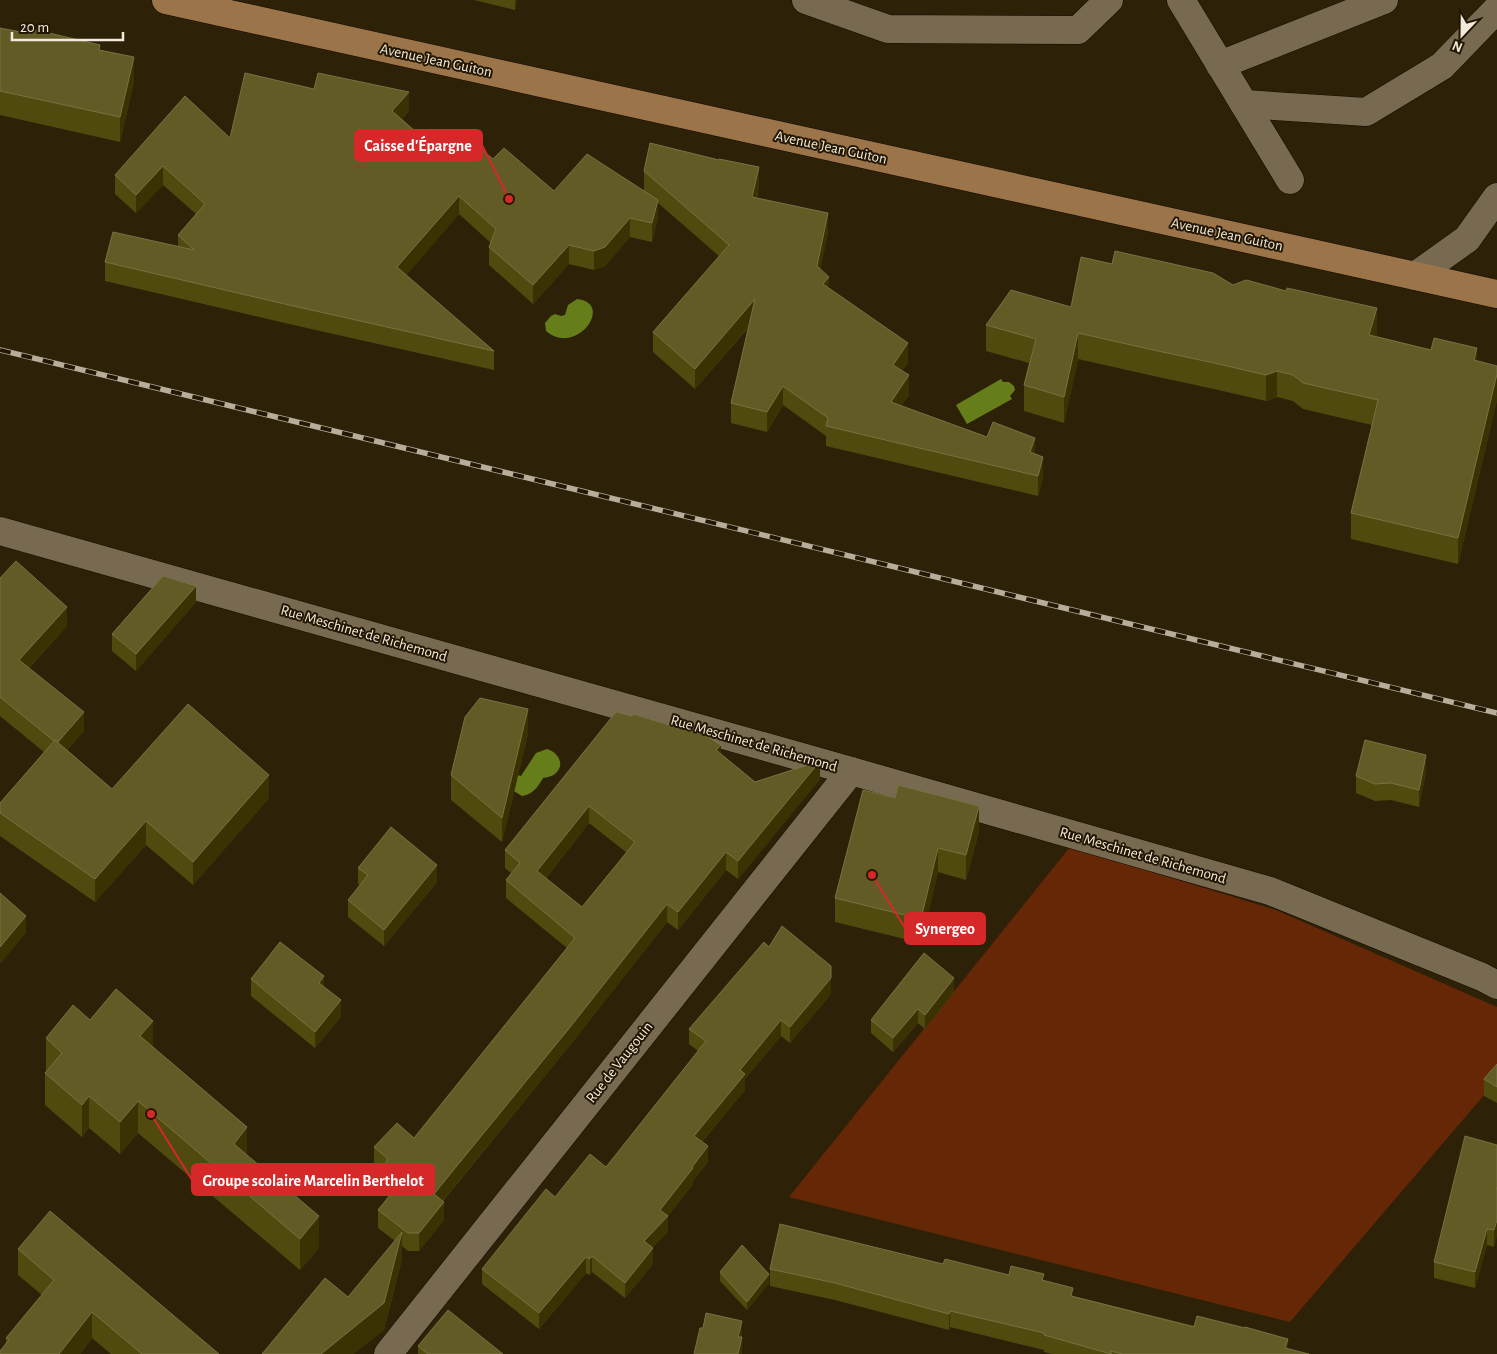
<svg xmlns="http://www.w3.org/2000/svg" width="1497" height="1354" viewBox="0 0 1497 1354" font-family="'Alegreya Sans',sans-serif">
	<rect width="100%" height="100%" fill="#2d2108"/>
	<polygon fill="#662707" points="1070,847 1276,910 1497,1007 1497,1080 1290,1322 789,1197"/>
	<g fill="#657e1a">
		<path d="M577,299C615,303 577,357 546,331L545,323L551,316L555,314L561,316L565,315L568,305Z"/>
		<polygon points="1001,379 1003,382 1009,382 1014,386 1015,390 1010,396 1012,399 967,424 956,405"/>
		<path d="M547,749C558,752 566,765 555,774C551,777 547,777 543,778C538,787 532,795 522,796L512,790L517,775L521,776L536,753Z"/>
	</g>
	<g fill="none" stroke-linecap="round" stroke-linejoin="round">
		<g stroke="#150a00" stroke-width="29">
			<g id="minor">
				<polyline points="806,0 888,29 1078,30 1109,0"/>
				<polyline points="1181,0 1290,180"/>
				<polyline points="1220,65 1384,0"/>
				<polyline points="1244,104 1366,112 1442,66 1497,9"/>
				<polyline points="1415,276 1467,239 1497,197"/>
				<polyline points="0,531 851,771 1270,891 1482,977 1497,985"/>
				<polyline points="388,1354 851,771"/>
			</g>
		</g>
		<g stroke="#150a00" stroke-width="29">
			<polyline id="major" points="166,0 1497,294"/>
		</g>
		<use href="#minor" stroke="#786a50" stroke-width="28"/>
		<use href="#major" stroke="#9b7449" stroke-width="28"/>
		<g stroke="#b6ad9b" stroke-width="5.5">
			<polyline id="rail" points="0,350 1497,713"/>
		</g>
		<use href="#rail" stroke="#231701" stroke-width="4" stroke-dasharray="11" stroke-linecap="butt"/>
	</g>
	<g fill="#504a0f" fill-rule="evenodd">
		<polygon points="474,0 517,0 515,10"/>
		<polygon points="0,28 100,50 134,82 120,142 0,115"/>
		<polygon points="314,89 409,111 402,119 441,154 493,159 554,191 644,190 644,171 759,187 757,198 828,233 820,269 829,288 908,363 902,371 909,395 901,406 1035,454 1043,477 1038,496 826,446 826,436 783,405 767,432 731,423 731,403 749,327 695,389 653,352 653,332 719,256 658,203 658,218 652,242 630,237 605,266 594,270 569,264 533,304 489,265 489,247 491,243 459,214 406,275 494,351 494,370 289,324 105,281 105,262 178,246 178,235 196,214 163,185 136,213 115,194 115,175 230,138"/>
		<polygon points="1112,264 1233,285 1377,334 1376,336 1497,366 1497,400 1458,564 1351,539 1351,513 1372,425 1303,409 1293,401 1277,397 1266,401 1214,389 1149,375 1078,359 1064,423 1024,411 1024,385 1029,363 986,351 986,325 1071,307"/>
		<polygon points="0,578 67,626 29,668 84,731 67,750 112,789 269,798 193,885 146,845 95,902 0,836 0,803 44,752 0,716"/>
		<polygon points="196,602 136,671 112,651 112,634"/>
		<path d="M616,712L721,754L755,782L820,779L738,879L726,870L678,930L667,922L571,1044L443,1201L444,1220L419,1251H408L402,1246V1259L384,1330L348,1297L395,1241L378,1228V1210L390,1195L380,1187V1170L374,1165V1147L414,1138L567,948L506,898V880L511,873L505,868V850ZM589,823L627,853L582,907L546,878Z"/>
		<polygon points="528,734 502,842 451,800 451,775"/>
		<polygon points="1426,772 1419,807 1391,800 1375,801 1356,793 1356,776"/>
		<polygon points="863,790 979,831 966,880 938,872 921,943 835,922 835,898"/>
		<polygon points="358,868 437,882 384,946 348,917 348,900 360,885 358,884"/>
		<polygon points="251,979 324,987 341,1017 315,1048 251,996"/>
		<polygon points="954,992 925,1029 918,1023 893,1052 871,1033 871,1020"/>
		<polygon points="831,994 790,1043 781,1036 745,1079 745,1090 702,1142 708,1162 693,1181 693,1184 668,1216 668,1232 652,1248 653,1264 625,1298 592,1272 590,1275 586,1273 539,1329 482,1284 482,1269 555,1197 606,1167 698,1051 689,1044 689,1029"/>
		<polygon points="90,1020 153,1048 247,1156 319,1248 300,1270 138,1133 120,1154 89,1128 82,1137 45,1105 45,1073 47,1071 46,1070 46,1038"/>
		<polygon points="1497,1064 1497,1103 1484,1096 1484,1079"/>
		<polygon points="1497,1145 1494,1247 1487,1245 1475,1288 1434,1278 1434,1262"/>
		<polygon points="18,1249 219,1354 111,1354 92,1338 80,1354 0,1354 6,1343 6,1338 42,1295 18,1275"/>
		<polygon points="943,1264 1044,1280 1073,1296 1308,1354 1052,1354 1044,1352 1044,1350 950,1327 949,1330 835,1300 770,1286 770,1269"/>
		<polygon points="720,1272 769,1283 747,1310 720,1281"/>
		<polygon points="418,1346 503,1354 418,1354"/>
	</g>
	<g fill="#3b3203">
		<polygon points="515,0 517,0 515,10"/>
		<polygon points="134,57 134,82 120,142 120,117"/>
		<polygon points="409,92 409,111 392,130 392,111"/>
		<polygon points="163,166 163,185 136,213 136,195"/>
		<polygon points="759,167 759,187 752,217 752,197"/>
		<polygon points="459,196 459,214 397,286 397,267"/>
		<polygon points="658,200 658,218 652,242 652,223"/>
		<polygon points="828,213 828,233 817,286 817,266"/>
		<polygon points="630,218 630,237 605,266 594,270 594,251"/>
		<polygon points="569,245 569,264 533,304 533,285"/>
		<polygon points="829,277 829,297 823,284"/>
		<polygon points="755,299 755,319 695,389 695,369"/>
		<polygon points="1377,308 1377,334 1369,361 1369,335"/>
		<polygon points="1078,333 1078,359 1064,423 1064,397"/>
		<polygon points="908,343 908,363 893,384 893,365"/>
		<polygon points="1477,348 1477,374 1474,360"/>
		<polygon points="1277,371 1277,397 1266,401 1266,375"/>
		<polygon points="1497,374 1497,400 1458,564 1458,538"/>
		<polygon points="909,375 909,395 891,422 891,402"/>
		<polygon points="783,386 783,405 767,432 767,412"/>
		<polygon points="1035,438 1035,458 1030,452"/>
		<polygon points="1043,457 1043,477 1038,496 1038,476"/>
		<polygon points="196,586 196,602 136,671 136,654"/>
		<polygon points="67,607 67,626 19,678 19,660"/>
		<polygon points="528,709 528,734 502,842 502,818"/>
		<polygon points="84,712 84,731 57,762 57,743"/>
		<polygon points="721,745 721,762 716,750"/>
		<polygon points="1426,755 1426,772 1419,807 1419,790"/>
		<polygon points="820,761 820,779 738,879 738,861"/>
		<polygon points="269,775 269,798 193,885 193,862"/>
		<polygon points="589,806 589,823 537,889 537,871"/>
		<polygon points="979,806 979,831 966,880 966,855"/>
		<polygon points="146,821 146,845 95,902 95,879"/>
		<polygon points="938,848 938,872 921,943 921,919"/>
		<polygon points="726,852 726,870 678,930 678,912"/>
		<polygon points="437,865 437,882 384,946 384,930"/>
		<polygon points="667,904 667,922 571,1044 434,1211 434,1194"/>
		<polygon points="26,916 26,933 0,964 0,947"/>
		<polygon points="324,976 324,993 319,983"/>
		<polygon points="831,978 831,994 790,1043 790,1027"/>
		<polygon points="954,978 954,992 925,1029 925,1015"/>
		<polygon points="341,1000 341,1017 315,1048 315,1032"/>
		<polygon points="918,1009 918,1023 893,1052 893,1038"/>
		<polygon points="781,1020 781,1036 745,1079 745,1090 694,1151 694,1136 740,1070"/>
		<polygon points="153,1021 153,1053 140,1036"/>
		<polygon points="89,1096 89,1128 82,1137 82,1105"/>
		<polygon points="138,1101 138,1133 120,1154 120,1122"/>
		<polygon points="247,1127 247,1159 234,1144"/>
		<polygon points="708,1146 708,1162 693,1181 693,1184 667,1217 668,1216 668,1232 644,1256 644,1241 660,1210"/>
		<polygon points="444,1202 444,1220 419,1251 419,1233"/>
		<polygon points="319,1216 319,1248 300,1270 300,1239"/>
		<polygon points="1497,1220 1497,1236 1494,1247 1494,1230"/>
		<polygon points="1487,1229 1487,1245 1475,1288 1475,1272"/>
		<polygon points="402,1232 402,1259 384,1330 354,1354 321,1354"/>
		<polygon points="653,1248 653,1264 625,1298 625,1283"/>
		<polygon points="592,1256 592,1272 590,1275 590,1259"/>
		<polygon points="586,1257 586,1273 539,1329 539,1313"/>
		<polygon points="769,1274 769,1283 747,1310 747,1302"/>
		<polygon points="950,1311 950,1327 949,1330 949,1314"/>
		<polygon points="92,1312 92,1338 80,1354 59,1354"/>
		<polygon points="742,1321 742,1354 738,1354 738,1337"/>
		<polygon points="1288,1339 1288,1354 1285,1348"/>
	</g>
	<g fill="#625b25" stroke="#787242" fill-rule="evenodd">
		<polygon points="0,28 31,34 32,29 100,45 99,50 134,57 120,117 0,91"/>
		<polygon points="245,73 314,89 318,73 409,92 392,111 441,154 461,132 493,159 504,148 554,191 587,154 658,200 652,223 630,218 605,247 594,251 569,245 533,285 489,247 496,229 459,196 397,267 494,351 289,305 105,262 113,232 194,250 178,235 205,204 163,166 136,195 115,175 185,96 230,138"/>
		<polygon points="650,143 719,160 719,159 759,167 752,197 828,213 817,266 829,277 823,284 908,343 893,365 909,375 891,402 987,437 993,422 1035,438 1030,452 1043,457 1038,476 826,426 828,418 783,386 767,412 731,403 755,299 695,369 653,332 729,245 644,171"/>
		<polygon points="1115,251 1213,273 1233,285 1246,280 1250,281 1286,291 1287,288 1377,308 1369,335 1431,350 1434,338 1477,348 1474,360 1497,366 1497,374 1458,538 1351,513 1378,400 1303,383 1293,375 1277,371 1266,375 1214,363 1149,349 1078,333 1064,397 1024,385 1036,339 986,325 1011,290 1071,307 1081,257 1112,264"/>
		<polygon points="16,561 67,607 19,660 84,712 58,742 55,740 54,741 0,697 0,578"/>
		<polygon points="163,576 196,586 136,654 112,634"/>
		<polygon points="480,698 528,709 502,818 451,775 465,717"/>
		<polygon points="188,704 269,775 193,862 146,821 95,879 0,813 0,803 55,740 112,789"/>
		<path d="M616,712L632,716L634,714L675,727L703,734L721,745L716,750L755,782L820,761L738,861L726,852L678,912L667,904L571,1026L434,1194L444,1202L419,1233H408L378,1210L398,1185L380,1170L388,1159L374,1147L397,1123L414,1138L575,938L506,880L520,863L505,850ZM589,806L635,842L582,907L537,871Z"/>
		<polygon points="1365,740 1426,755 1419,790 1391,783 1375,784 1356,776"/>
		<polygon points="898,785 979,806 966,855 938,848 921,919 835,898 863,790 895,798"/>
		<polygon points="391,827 437,865 384,930 348,900 368,875 358,868"/>
		<polygon points="0,893 26,916 0,947"/>
		<polygon points="782,926 831,966 831,978 790,1027 781,1020 740,1070 745,1074 694,1136 708,1146 692,1167 693,1168 660,1210 668,1216 644,1241 653,1248 625,1283 592,1256 590,1259 586,1257 539,1313 482,1269 546,1189 555,1197 590,1154 606,1167 706,1041 689,1029 764,942 769,947"/>
		<polygon points="280,942 324,976 319,983 341,1000 315,1032 251,979"/>
		<polygon points="924,953 954,978 925,1015 918,1009 893,1038 871,1020"/>
		<polygon points="116,989 153,1021 140,1036 247,1127 234,1144 319,1216 300,1239 138,1101 120,1122 89,1096 82,1105 45,1073 62,1053 46,1038 73,1005 90,1020"/>
		<polygon points="1497,1064 1497,1087 1484,1079"/>
		<polygon points="1465,1136 1497,1145 1497,1187 1496,1190 1497,1190 1497,1220 1494,1230 1487,1229 1475,1272 1434,1262"/>
		<polygon points="50,1211 219,1354 142,1354 92,1312 59,1354 0,1354 0,1351 9,1340 6,1338 54,1280 18,1249"/>
		<polygon points="780,1224 943,1264 945,1259 1009,1275 1011,1266 1044,1274 1042,1280 1073,1288 1071,1296 1194,1327 1197,1316 1245,1328 1245,1327 1288,1339 1285,1348 1309,1354 1122,1354 1111,1351 1111,1354 1044,1335 1044,1333 950,1311 949,1314 835,1283 770,1269"/>
		<polygon points="402,1232 384,1303 321,1354 262,1354 325,1278 348,1297"/>
		<polygon points="742,1245 769,1274 747,1302 720,1272"/>
		<polygon points="448,1310 503,1354 428,1354 418,1346"/>
		<polygon points="706,1313 742,1321 738,1337 742,1337 738,1354 694,1354 700,1328 703,1328"/>
	</g>
	<g text-anchor="middle" stroke-width="4" stroke-linejoin="round" paint-order="stroke">
		<g font-size="15" fill="#f2eadc" stroke="#231701">
			<text transform="translate(436 60) rotate(12)" y="5">Avenue Jean Guiton</text>
			<text transform="translate(831 147) rotate(12)" y="5">Avenue Jean Guiton</text>
			<text transform="translate(1227 234) rotate(12)" y="5">Avenue Jean Guiton</text>
			<text transform="translate(364 633) rotate(16)" y="5">Rue Meschinet de Richemond</text>
			<text transform="translate(754 743) rotate(16)" y="5">Rue Meschinet de Richemond</text>
			<text transform="translate(1143 855) rotate(16)" y="5">Rue Meschinet de Richemond</text>
			<text transform="translate(619 1062) rotate(-52)" y="5">Rue de Vaugouin</text>
		</g>
	</g>
	<path fill="none" stroke="#d62828" stroke-width="2" d="M509 199L482 145M872 875L905 928M151 1114L192 1180"/>
	<g fill="#d62828" stroke="#231701" stroke-width="2">
		<circle cx="509" cy="199" r="5"/>
		<circle cx="872" cy="875" r="5"/>
		<circle cx="151" cy="1114" r="5"/>
	</g>
	<g fill="#d62828" stroke="#d62828" stroke-width="2">
		<rect x="355" y="130" width="127" height="31" rx="5"/>
		<rect x="905" y="913" width="80" height="31" rx="5"/>
		<rect x="192" y="1164" width="242" height="31" rx="5"/>
	</g>
	<g font-size="16" text-anchor="middle" font-weight="bold" fill="#fff">
		<text x="418" y="151">Caisse d'Épargne</text>
		<text x="945" y="934">Synergeo</text>
		<text x="313" y="1186">Groupe scolaire Marcelin Berthelot</text>
	</g>
	<g transform="translate(1462 35) rotate(202)" stroke="#231701" stroke-width="4" paint-order="stroke">
	<path d="M0-4L9 19L0 12L-9 19Z" fill="#f2eadc"/>
	<text y="-8" font-size="14" font-weight="bold" text-anchor="middle" fill="#f2eadc">N</text>
	</g>
	<path d="M12 32v8h111v-8" fill="none" stroke="#f2eadc" stroke-width="2.5"/>
	<text x="20" y="32" font-size="15" fill="#f2eadc" stroke="#231701" stroke-width="4" paint-order="stroke">20 m</text>
</svg>
